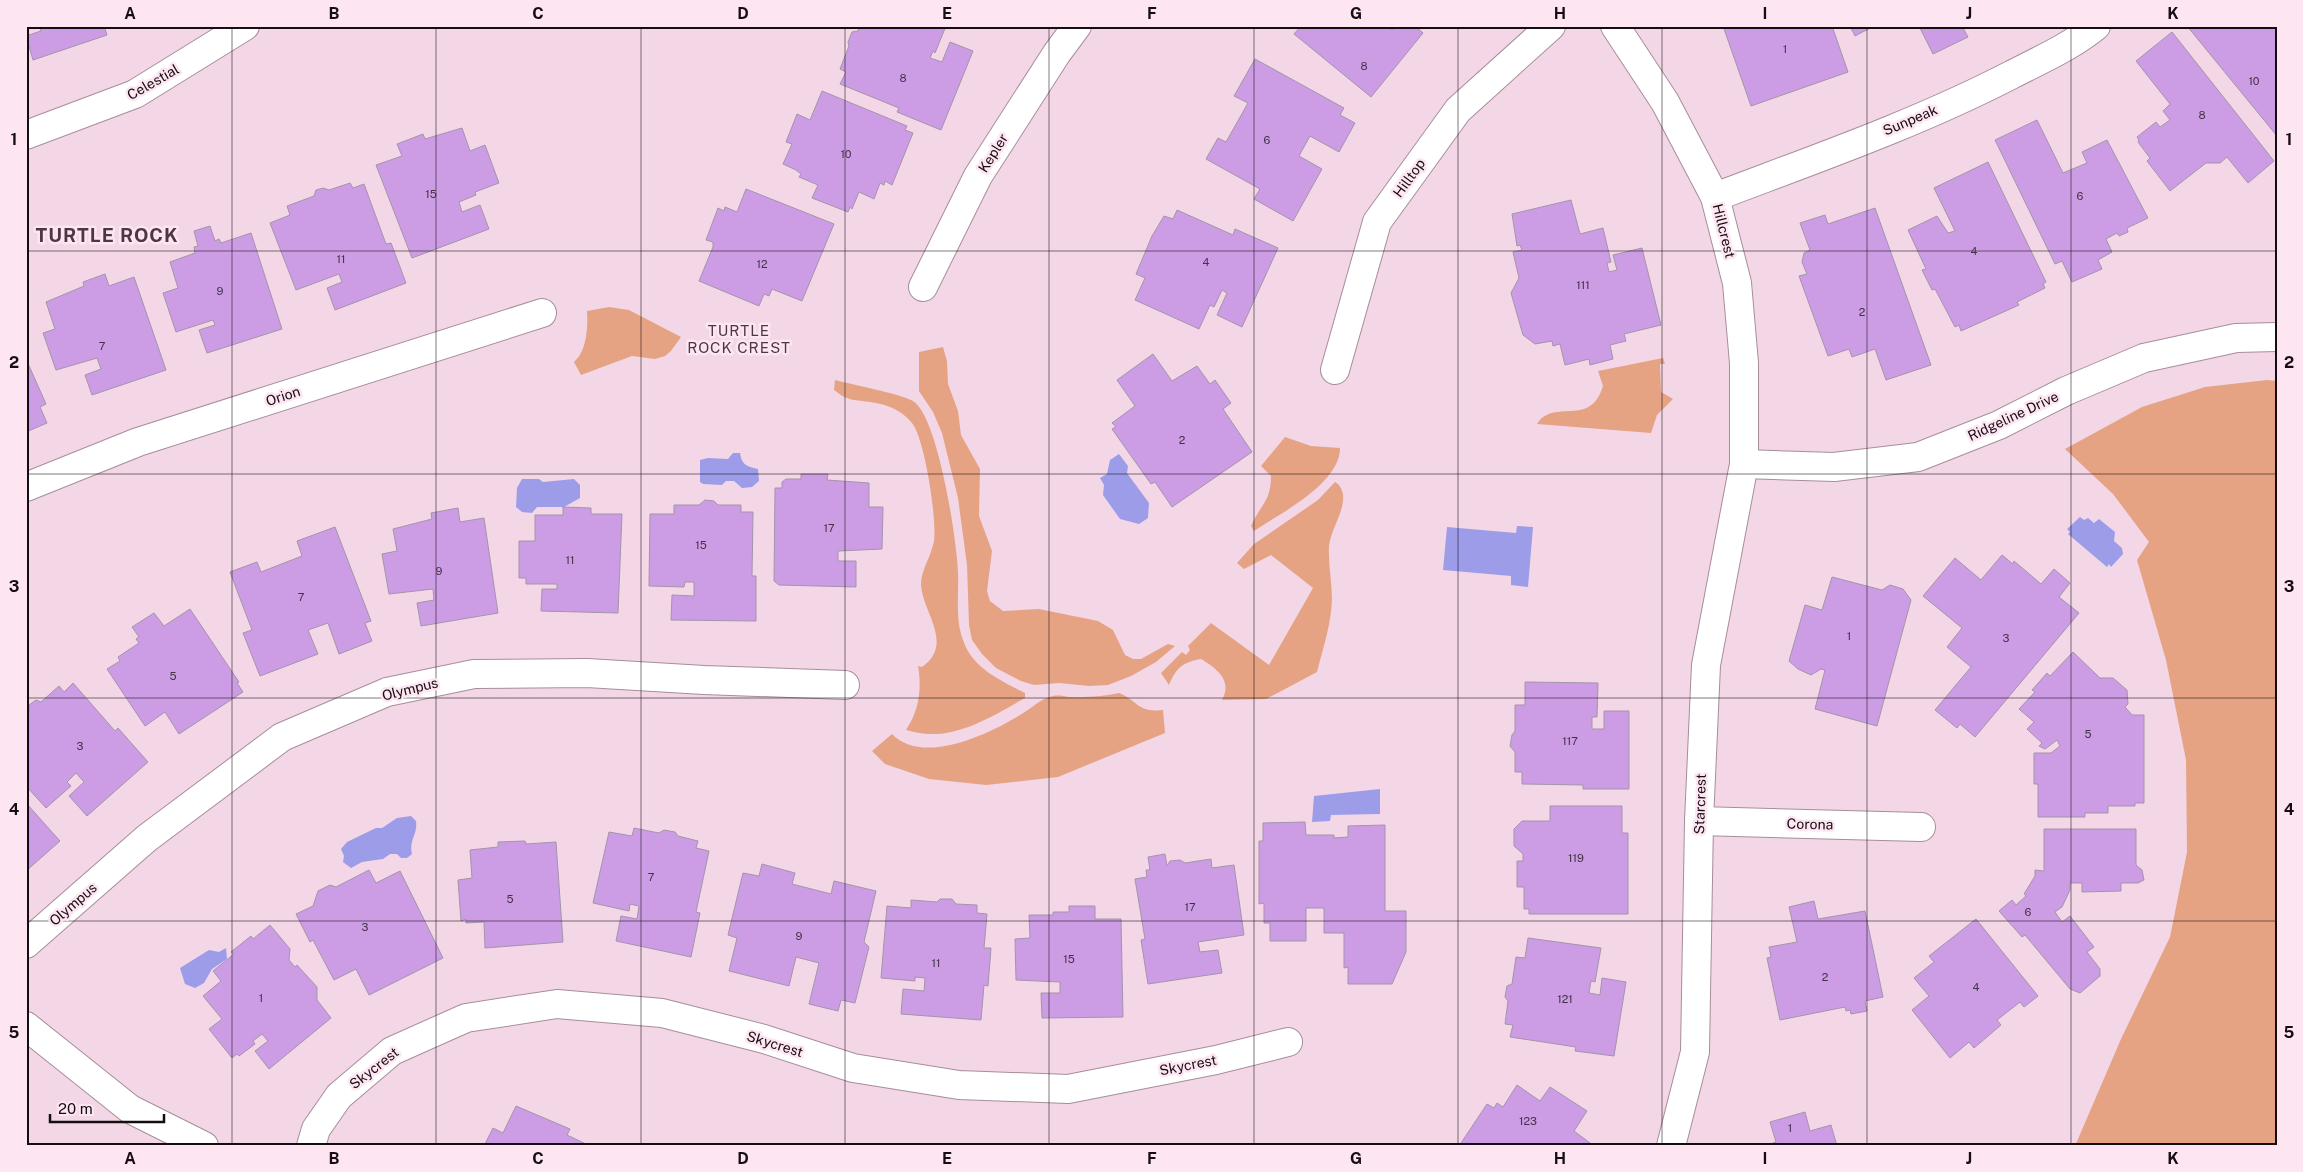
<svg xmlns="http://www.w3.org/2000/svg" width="2303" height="1172" viewBox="0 0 2303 1172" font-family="'Public Sans',sans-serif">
	<rect width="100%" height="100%" fill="#f3d7e6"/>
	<g fill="#e5a384">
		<path d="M609,307L629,310L681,337L671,351L665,356L655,359L632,356L581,375L574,362C587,351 588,327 587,311Z"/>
		<polygon points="943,347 947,361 948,384 958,411 961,435 980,469 979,516 992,551 987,591 990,601 1003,611 1039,609 1098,621 1113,630 1125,655 1133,659 1141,659 1168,644 1175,646 1156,662 1131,676 1108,685 1089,686 1059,683 1034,685 1021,681 996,668 982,654 972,640 969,625 967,565 958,498 942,433 933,412 919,391 919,352"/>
		<path d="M1663,358L1665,364H1660L1661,392L1673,399L1657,415L1651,433L1537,424C1554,397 1590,429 1603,386L1598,371Z"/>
		<path d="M835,380C853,385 898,393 913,401C938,416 957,541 958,572C959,593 955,619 963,640C972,668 1000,680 1025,693V698C987,719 950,744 906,730C919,710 922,690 918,666L922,667C955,644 922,612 921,584C921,570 931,557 934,541C937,520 925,439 912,423C899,407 881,403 862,401C857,400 851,400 847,398C842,397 838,392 834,390Z"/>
		<polygon points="2267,380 2277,381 2277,1146 2075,1146 2121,1039 2170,937 2187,852 2186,760 2166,660 2137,560 2149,542 2113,494 2065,449 2142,407 2205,387"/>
		<path d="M1285,437L1311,446L1340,448C1340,484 1279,514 1254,531L1251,526C1260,505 1271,502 1271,476L1261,466Z"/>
		<path d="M1335,482C1339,484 1342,489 1343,494C1345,511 1331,529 1329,546C1328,564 1332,582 1332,600C1331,625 1323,648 1317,672L1266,699L1222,700C1233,680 1216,668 1201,659C1183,662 1176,668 1169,685L1161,673L1182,652L1186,655L1190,650L1188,646L1211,623L1269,665L1313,588L1271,555L1244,569L1237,563L1254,544L1318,500Z"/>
		<path d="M1119,693C1139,701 1137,713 1163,710L1165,733L1058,777L986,785L929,779L885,764L872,751L892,734C923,766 989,734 1020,715C1031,709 1041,698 1053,696C1058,695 1064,696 1069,697C1086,697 1102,697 1119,693Z"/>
	</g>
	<g fill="#9c9ce9">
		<path d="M733,453H740C742,465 746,466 758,469L759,481L752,487L742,488L734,481H726L722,485L703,484L700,482V460L708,458L728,459Z"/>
		<polygon points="1119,454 1128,466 1127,473 1149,503 1148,518 1139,524 1120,519 1103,495 1104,485 1100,478 1107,474 1110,460"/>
		<polygon points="522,479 539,479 543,482 574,479 580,485 580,498 564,507 537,507 532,513 522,512 516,507 517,488"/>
		<polygon points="2080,517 2084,520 2088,518 2094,523 2099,519 2115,532 2114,541 2122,548 2123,554 2111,567 2109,564 2107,567 2068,534 2070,532 2067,529"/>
		<polygon points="1517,526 1533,527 1528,587 1511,585 1511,576 1443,570 1447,527 1516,533"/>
		<polygon points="1380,789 1380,814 1331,815 1330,821 1312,822 1314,796"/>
		<path d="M411,816L416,821C418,834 409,839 412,854L407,858H401L397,854H390L383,859L362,862L351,868L343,862L344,856L341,849L347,842L376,828H382L397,818Z"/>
		<polygon points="226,948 227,959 212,969 204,983 195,988 185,984 180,968 209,950 219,952"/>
	</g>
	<g fill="#cc9de4" stroke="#a394ab">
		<polygon points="39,26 104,26 107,35 33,60 26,36 41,31"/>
		<polygon points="860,26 946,26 935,53 933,51 930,58 942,62 950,42 973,51 941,130 897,112 899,108 840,84 846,72 840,69 849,46 848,42 852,32 858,31"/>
		<polygon points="1301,26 1389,26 1392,30 1395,26 1415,26 1423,33 1371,97 1294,34"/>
		<polygon points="1723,26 1832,26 1848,72 1751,106"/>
		<polygon points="1850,26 1874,26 1855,36"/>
		<polygon points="1919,26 1962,26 1968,37 1933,54"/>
		<polygon points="2187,26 2277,26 2277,136"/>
		<polygon points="2172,32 2274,161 2248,183 2227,157 2220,163 2206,163 2170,191 2147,161 2150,158 2138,142 2139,140 2137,137 2156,122 2160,127 2170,120 2163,111 2170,104 2136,61"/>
		<polygon points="1255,59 1344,108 1340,115 1355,123 1339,152 1310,136 1299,156 1322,169 1293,221 1254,199 1260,189 1206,159 1218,138 1226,142 1248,103 1234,96"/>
		<polygon points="822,91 907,126 905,130 913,133 892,185 885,181 884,185 880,183 874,199 859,192 852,209 850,207 848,212 812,198 818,185 799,177 801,174 796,170 783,164 792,144 786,142 797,114 810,120"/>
		<polygon points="2037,120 2063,173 2087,163 2082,152 2107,140 2148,218 2127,228 2128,232 2119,236 2117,233 2106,239 2112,252 2098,260 2102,269 2072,282 2062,261 2055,264 1995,140"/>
		<polygon points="462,128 470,151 485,145 499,183 475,192 476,195 459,202 462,212 480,205 489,229 412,258 376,165 402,156 397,144 423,134 425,139"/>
		<polygon points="1988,162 2046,282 2043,284 2045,288 2017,302 2019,305 1961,331 1959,325 1955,327 1935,289 1932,290 1922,270 1926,269 1908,230 1937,216 1948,233 1955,231 1934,188"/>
		<polygon points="350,183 353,188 364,184 386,244 391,243 406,283 335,310 327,288 342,282 339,274 296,290 270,223 290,215 287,206 314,196 316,190 323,188 329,190"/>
		<polygon points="746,189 834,224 802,301 772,289 769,296 764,294 759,306 699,281 713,247 713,242 706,240 718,208 724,211 725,207 737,212"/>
		<polygon points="1571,200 1580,234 1603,228 1611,262 1607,263 1609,272 1617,270 1613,255 1642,248 1661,325 1624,334 1626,341 1610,345 1613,359 1590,365 1589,359 1565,365 1560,344 1553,346 1552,341 1535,344 1523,335 1511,293 1519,278 1513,252 1522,250 1520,245 1517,246 1512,214"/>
		<polygon points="1875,208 1931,365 1886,380 1875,349 1852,357 1849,349 1828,356 1799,276 1807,274 1802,262 1804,253 1810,250 1800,223 1825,215 1828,224"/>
		<polygon points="1177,210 1233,235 1235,229 1278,248 1242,327 1217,315 1227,293 1222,290 1214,307 1210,305 1199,329 1135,300 1145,278 1136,274 1152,236 1164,216 1173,219"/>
		<polygon points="210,226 215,241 219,239 221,243 251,233 282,329 207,353 199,330 215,325 213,320 176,332 163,293 178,288 170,262 195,253 194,247 198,246 194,231"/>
		<polygon points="105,274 109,286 134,277 166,370 92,395 85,375 101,369 97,358 56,370 43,333 55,329 46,302 84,286 83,282"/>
		<polygon points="1153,354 1172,381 1197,366 1210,384 1215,380 1231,403 1223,409 1252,452 1172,507 1155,482 1151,484 1112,429 1116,427 1112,423 1135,406 1117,380"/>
		<polygon points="26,359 46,404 40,407 47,423 26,432"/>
		<polygon points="801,474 828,474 827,480 869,483 869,507 883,507 882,549 838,551 838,561 856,561 856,587 779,585 774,581 775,488 782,488 782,482 786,479 801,479"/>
		<polygon points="705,500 714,501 718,505 741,505 741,512 753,512 752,576 756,576 756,621 671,620 672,595 694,596 694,582 685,582 684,587 649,586 650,514 674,514 674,505 699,505"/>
		<polygon points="563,507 591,508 591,514 622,514 618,613 541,611 542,589 557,589 557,584 526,584 526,578 519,578 519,541 535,541 535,515 563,515"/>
		<polygon points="458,508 460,522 484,518 498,613 421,626 417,603 434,600 433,589 389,594 382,554 397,551 393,529 432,519 431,513"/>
		<polygon points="335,527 371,621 365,623 372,641 339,654 328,623 308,630 318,654 260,676 243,633 252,630 230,572 257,562 261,572 302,556 297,541"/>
		<polygon points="2002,555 2013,564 2014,561 2041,584 2054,569 2070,583 2059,597 2079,613 1975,737 1960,724 1957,728 1935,710 1971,667 1947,647 1962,628 1923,596 1955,558 1981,580"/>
		<polygon points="1832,577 1882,590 1890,585 1903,589 1911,600 1877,726 1815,709 1825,670 1821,669 1811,675 1798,669 1789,661 1805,605 1822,610"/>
		<polygon points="190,609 239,682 237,683 243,692 179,734 165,712 145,726 107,669 120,661 118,657 139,643 136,639 139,637 132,627 154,613 164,626"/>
		<polygon points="2073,652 2100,678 2113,678 2127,690 2128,704 2125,707 2132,715 2144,715 2144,803 2135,803 2135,806 2108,806 2108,813 2085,813 2085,817 2038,817 2038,784 2034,784 2034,753 2051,753 2060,746 2057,740 2045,749 2039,746 2042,743 2027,729 2034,722 2019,709 2035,692 2032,690 2047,673 2050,676"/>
		<polygon points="1525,682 1598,683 1597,717 1592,717 1592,729 1604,729 1604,711 1629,711 1629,789 1583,789 1583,785 1522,784 1522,772 1515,772 1515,752 1510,746 1512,735 1515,731 1515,705 1525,705"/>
		<polygon points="73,683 115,731 118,728 148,762 87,816 69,796 84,782 76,773 67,782 71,786 46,808 26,786 26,715 29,712 29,705 36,700 41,702 59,686 64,692"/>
		<polygon points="26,803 60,841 26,871"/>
		<polygon points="1550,806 1622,806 1622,833 1628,833 1628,914 1529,914 1529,909 1524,909 1524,887 1517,887 1517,861 1523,861 1523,854 1514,846 1514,829 1522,821 1550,821"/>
		<polygon points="1305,822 1306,835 1334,835 1334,838 1348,837 1348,826 1385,825 1385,911 1406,911 1406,952 1392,984 1348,984 1348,967 1344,968 1344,933 1324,933 1324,908 1306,908 1306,941 1270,941 1270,923 1264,923 1264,903 1259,904 1259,841 1263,841 1263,823"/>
		<polygon points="634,828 659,833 664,830 675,832 678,836 698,841 696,848 709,851 696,912 700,913 691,957 616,941 621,916 637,919 639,906 630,904 629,911 593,903 609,832 632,836"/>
		<polygon points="2044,829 2136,829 2136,865 2142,870 2144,880 2138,883 2121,883 2121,891 2082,892 2082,883 2070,883 2070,890 2062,907 2055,912 2062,922 2070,916 2094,947 2087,952 2100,969 2100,976 2080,993 2070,989 2025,935 2022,937 1999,911 2012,900 2016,905 2026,896 2024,894 2035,876 2035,870 2044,871"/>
		<polygon points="525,841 526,844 556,842 563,942 485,948 484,922 466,923 466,919 461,921 458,880 472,878 470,850 498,847 498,842"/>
		<polygon points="1165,854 1167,866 1170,861 1180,860 1185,863 1211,859 1212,868 1234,865 1244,935 1198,942 1200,952 1218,950 1222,973 1148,984 1141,940 1145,939 1135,879 1147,877 1146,870 1150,870 1148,857"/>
		<polygon points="762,864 795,873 792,884 831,894 834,881 876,891 864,942 869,947 855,1003 841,1000 838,1011 809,1004 819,963 796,957 789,986 729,971 737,938 728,935 743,873 759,876"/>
		<polygon points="369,870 376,883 400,871 443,958 369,995 356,969 334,980 313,940 310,942 296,914 313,906 318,891 330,885 336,887"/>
		<polygon points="940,899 952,899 956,904 977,905 977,913 987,914 984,948 991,948 988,986 984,985 981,1020 901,1014 903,989 924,991 925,978 915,977 915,981 881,978 887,906 911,908 911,900 937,902"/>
		<polygon points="1814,901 1818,919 1865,911 1883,997 1865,1001 1867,1011 1851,1014 1850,1010 1846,1011 1845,1007 1780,1020 1767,958 1771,957 1769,947 1797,942 1789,907"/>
		<polygon points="1069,906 1095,906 1095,919 1121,919 1123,1017 1042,1018 1041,993 1060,993 1060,982 1016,980 1015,939 1030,938 1029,915 1053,915 1053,912 1069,912"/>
		<polygon points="1976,919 2038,996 2024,1007 2020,1002 1997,1020 2001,1025 1974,1048 1969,1042 1950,1058 1912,1010 1929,996 1914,978 1934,962 1929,956"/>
		<polygon points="270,925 290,949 289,960 295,967 297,965 317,987 317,1000 331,1018 269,1069 255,1051 268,1041 262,1034 253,1041 255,1044 239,1056 237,1054 232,1058 209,1029 222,1019 203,996 221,981 213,971 234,954 231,952 251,936 253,939"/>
		<polygon points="1528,938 1601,948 1595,982 1591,981 1589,993 1600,995 1602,978 1626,982 1614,1056 1575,1051 1576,1047 1510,1037 1513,1025 1505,1024 1508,1001 1505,997 1507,986 1512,984 1516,957 1525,958"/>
		<polygon points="1517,1085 1540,1101 1550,1087 1587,1111 1574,1131 1594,1146 1459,1146 1487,1104 1494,1108 1497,1103 1503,1107"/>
		<polygon points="516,1106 570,1129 567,1135 590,1146 484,1146 493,1128 503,1133"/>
		<polygon points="1805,1112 1810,1131 1831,1125 1837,1146 1764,1146 1776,1142 1770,1122"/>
	</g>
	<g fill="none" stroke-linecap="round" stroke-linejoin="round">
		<g stroke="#a78d9b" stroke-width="30">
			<g id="minor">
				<polyline points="1615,26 1665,102 1715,197 1737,283 1744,363 1744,464 1706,665 1699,821 1695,1052 1671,1146"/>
				<polyline points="26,135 135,94 245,26"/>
				<path d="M1715,197C1815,159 1916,124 2011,75C2040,60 2070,47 2096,26"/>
				<polyline points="923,287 978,176 1057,53 1077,26"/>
				<polyline points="1335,370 1377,222 1458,110 1551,26"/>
				<polyline points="1744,464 1834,467 1918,457 1999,425 2066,391 2144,358 2236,338 2277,337"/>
				<polyline points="26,487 138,442 542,313"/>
				<polyline points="1699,821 1921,827"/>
				<polyline points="26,944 147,838 282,737 387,692 474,674 587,673 704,680 845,685"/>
				<polyline points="26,1026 130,1109 204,1146"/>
				<polyline points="311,1146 316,1129 339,1096 392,1051 466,1018 557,1004 662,1013 764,1039 853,1068 959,1085 1068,1089 1216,1060 1288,1042"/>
			</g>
		</g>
		<use href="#minor" stroke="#fff" stroke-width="28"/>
	</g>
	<path fill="none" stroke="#160d12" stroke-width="1" stroke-opacity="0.55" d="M232,26V1146M436,26V1146M641,26V1146M845,26V1146M1049,26V1146M1254,26V1146M1458,26V1146M1662,26V1146M1867,26V1146M2071,26V1146M26,251H2277M26,474H2277M26,698H2277M26,921H2277"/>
	<g text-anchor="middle" stroke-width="5" stroke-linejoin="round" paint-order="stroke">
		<g font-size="11" fill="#443146">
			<text x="1785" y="53">1</text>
			<text x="1364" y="70">8</text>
			<text x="903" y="82">8</text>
			<text x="2254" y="85">10</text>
			<text x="2202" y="119">8</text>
			<text x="1267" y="144">6</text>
			<text x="846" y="158">10</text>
			<text x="431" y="198">15</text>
			<text x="2080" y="200">6</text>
			<text x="1974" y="255">4</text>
			<text x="341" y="263">11</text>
			<text x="1206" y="266">4</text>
			<text x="762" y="268">12</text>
			<text x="1583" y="289">111</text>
			<text x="220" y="295">9</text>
			<text x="1862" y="316">2</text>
			<text x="102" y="350">7</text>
			<text x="1182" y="444">2</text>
			<text x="829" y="532">17</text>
			<text x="701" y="549">15</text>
			<text x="570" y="564">11</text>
			<text x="439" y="575">9</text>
			<text x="301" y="601">7</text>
			<text x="1849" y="640">1</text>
			<text x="2006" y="642">3</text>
			<text x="173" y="680">5</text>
			<text x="2088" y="738">5</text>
			<text x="1570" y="745">117</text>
			<text x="80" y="750">3</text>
			<text x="1576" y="862">119</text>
			<text x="651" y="881">7</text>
			<text x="510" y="903">5</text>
			<text x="1190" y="911">17</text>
			<text x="2028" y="916">6</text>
			<text x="365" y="931">3</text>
			<text x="799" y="940">9</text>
			<text x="1069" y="963">15</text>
			<text x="936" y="967">11</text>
			<text x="1825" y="981">2</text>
			<text x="1976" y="991">4</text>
			<text x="261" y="1002">1</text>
			<text x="1565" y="1003">121</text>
			<text x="1528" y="1125">123</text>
			<text x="1790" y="1132">1</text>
		</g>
		<g font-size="14" fill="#160d12" stroke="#fde6f2">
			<text transform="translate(153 82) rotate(-30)" y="5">Celestial</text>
			<text transform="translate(1910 120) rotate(-23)" y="5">Sunpeak</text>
			<text transform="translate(993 153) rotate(-58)" y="5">Kepler</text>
			<text transform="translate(1409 178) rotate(-54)" y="5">Hilltop</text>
			<text transform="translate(1724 231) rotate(76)" y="5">Hillcrest</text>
			<text transform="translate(283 396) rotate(-18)" y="5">Orion</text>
			<text transform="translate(2013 416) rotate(-25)" y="5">Ridgeline Drive</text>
			<text transform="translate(410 689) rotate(-14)" y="5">Olympus</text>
			<text transform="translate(1700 804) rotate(-88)" y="5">Starcrest</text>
			<text transform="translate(1810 824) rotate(1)" y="5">Corona</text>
			<text transform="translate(73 904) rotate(-41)" y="5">Olympus</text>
			<text transform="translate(775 1044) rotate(17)" y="5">Skycrest</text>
			<text transform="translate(1188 1065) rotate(-11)" y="5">Skycrest</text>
			<text transform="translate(374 1068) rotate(-38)" y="5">Skycrest</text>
		</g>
		<g font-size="15" letter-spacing="1" fill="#4d3744" stroke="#fde6f2">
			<text x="739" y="336">TURTLE<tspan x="739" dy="17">ROCK CREST</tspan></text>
		</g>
		<g font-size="19" font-weight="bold" letter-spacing="1" fill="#4d3744" stroke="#fde6f2">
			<text x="107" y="242">TURTLE ROCK</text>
		</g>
	</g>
	<rect width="2303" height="1172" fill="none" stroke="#fde6f2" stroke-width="55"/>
	<path d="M50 1114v8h114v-8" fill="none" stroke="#160d12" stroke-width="2.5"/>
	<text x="58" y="1114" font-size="15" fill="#160d12" stroke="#fde6f2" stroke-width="4" paint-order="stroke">20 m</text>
	<rect x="28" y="28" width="2248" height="1116" fill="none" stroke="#160d12" stroke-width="2"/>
	<g font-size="16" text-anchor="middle" font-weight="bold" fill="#160d12">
		<text x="130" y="19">A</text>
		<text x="334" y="19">B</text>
		<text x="538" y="19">C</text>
		<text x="743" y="19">D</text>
		<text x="947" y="19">E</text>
		<text x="1152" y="19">F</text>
		<text x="1356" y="19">G</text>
		<text x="1560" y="19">H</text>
		<text x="1765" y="19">I</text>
		<text x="1969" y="19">J</text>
		<text x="2173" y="19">K</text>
		<text x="14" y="145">1</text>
		<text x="2289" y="145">1</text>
		<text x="14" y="368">2</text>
		<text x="2289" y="368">2</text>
		<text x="14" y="592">3</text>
		<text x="2289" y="592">3</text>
		<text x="14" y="815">4</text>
		<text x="2289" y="815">4</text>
		<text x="14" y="1038">5</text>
		<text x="2289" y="1038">5</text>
		<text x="130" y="1164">A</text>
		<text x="334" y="1164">B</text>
		<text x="538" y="1164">C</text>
		<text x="743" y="1164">D</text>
		<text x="947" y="1164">E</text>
		<text x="1152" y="1164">F</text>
		<text x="1356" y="1164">G</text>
		<text x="1560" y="1164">H</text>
		<text x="1765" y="1164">I</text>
		<text x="1969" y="1164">J</text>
		<text x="2173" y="1164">K</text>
	</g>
</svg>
